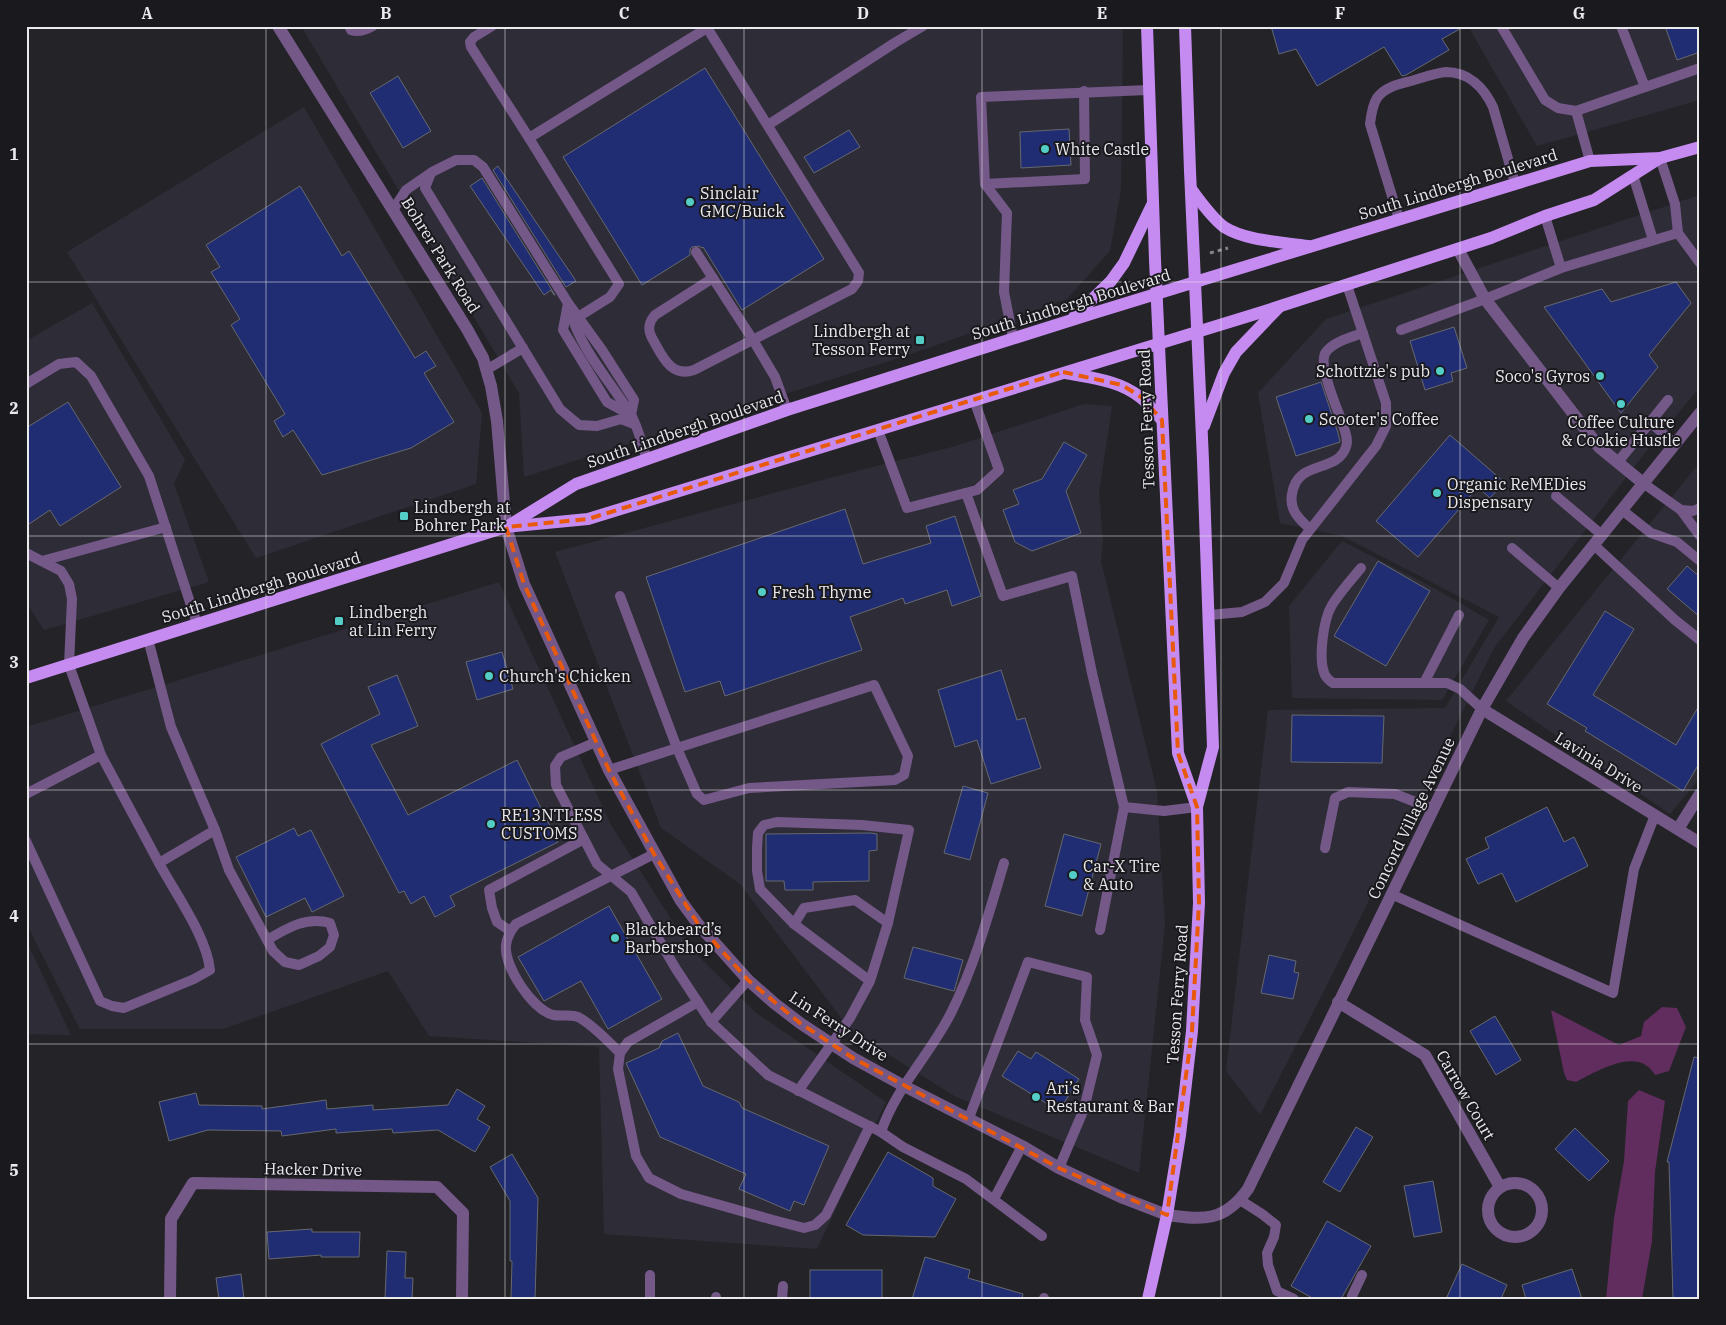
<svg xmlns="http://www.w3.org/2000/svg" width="1726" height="1325" viewBox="0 0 1726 1325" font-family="'IBM Plex Serif',serif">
	<rect width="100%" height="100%" fill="#232328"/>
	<g fill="#2e2d37">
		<polygon points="301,26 1123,26 1121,190 1110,251 1067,299 908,355 524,477 519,393"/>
		<polygon points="1468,26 1700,26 1700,100 1537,146"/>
		<polygon points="304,107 482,413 476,484 256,558 67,252"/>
		<polygon points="1700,195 1700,387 1645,453 1494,648 1323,993 1260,1115 1226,1071 1268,710 1445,708 1499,617 1342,536 1280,523 1258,393 1326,319"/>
		<polygon points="92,303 185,460 174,484 209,582 44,630 26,602 26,341"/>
		<polygon points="1084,404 1112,406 1099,493 1103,541 1101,561 1157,791 1165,925 1139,1173 956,1097 851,1031 740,884 661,828 555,552 845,474 952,447"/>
		<polygon points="1700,462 1700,778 1670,814 1506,701"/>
		<polygon points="1342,541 1434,588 1489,620 1442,700 1292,698 1289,606"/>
		<polygon points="499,582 611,825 689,947 755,1012 886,1102 817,1249 604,1234 599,1047 429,1036 388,971 223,1029 80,1029 26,923 26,727"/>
		<polygon points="26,940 71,1035 26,1034"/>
	</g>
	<g fill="#612c5e">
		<path d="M1662,1007L1677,1008L1686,1027L1669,1071L1655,1075C1653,1072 1650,1068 1647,1066C1628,1052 1594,1073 1576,1082L1567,1080L1564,1073L1551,1010L1619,1045L1641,1036L1644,1022Z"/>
		<polygon points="1639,1090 1665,1101 1655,1172 1652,1241 1642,1299 1606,1299 1614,1218 1624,1161 1628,1101"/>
	</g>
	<g fill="#202d72" stroke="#66686e">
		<polygon points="1271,26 1465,26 1442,39 1449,50 1406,75 1402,76 1384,47 1317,86 1296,49 1279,54"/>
		<polygon points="1665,26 1700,26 1700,52 1677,60"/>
		<polygon points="705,68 824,259 742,310 703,247 702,248 699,246 692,247 690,249 690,255 642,285 563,157"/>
		<polygon points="398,76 431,131 403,148 370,93"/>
		<polygon points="1069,129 1071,165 1021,168 1020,132"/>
		<polygon points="849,130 860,147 814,173 804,157"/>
		<polygon points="498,166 576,281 566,287 493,170"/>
		<polygon points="482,178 555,295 554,295 551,290 544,295 470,186"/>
		<polygon points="300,186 342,256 349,251 415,358 426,351 436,366 424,373 454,422 411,448 322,475 293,430 283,437 274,421 285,414 231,325 240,319 211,272 220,267 206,245"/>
		<polygon points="1676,282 1691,303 1649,355 1658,367 1621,413 1544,307 1602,289 1611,302"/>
		<polygon points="1454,327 1467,368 1451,373 1453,381 1425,390 1410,341"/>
		<polygon points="1321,382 1338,433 1340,442 1296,456 1276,397"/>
		<polygon points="68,402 121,487 60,526 50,510 26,526 26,428"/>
		<polygon points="1450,435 1504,482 1490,498 1478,487 1418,557 1376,521"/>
		<polygon points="1064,442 1087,455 1066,491 1081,533 1032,551 1015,542 1003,510 1019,504 1013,490 1042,479"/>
		<polygon points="845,509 863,564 931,543 926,526 955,516 981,596 952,606 947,590 905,604 903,598 850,617 862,650 725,696 720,681 685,692 646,577"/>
		<polygon points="1378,561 1430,591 1386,666 1334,636"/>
		<polygon points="1687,566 1700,577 1700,617 1667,589"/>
		<polygon points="1605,611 1634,629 1593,695 1676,745 1700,704 1700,762 1683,791 1585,731 1587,728 1547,704"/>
		<polygon points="502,652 513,689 477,700 466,662"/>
		<polygon points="1001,670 1017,720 1025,718 1041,768 991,784 977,740 955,747 938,690"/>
		<polygon points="397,675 418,726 371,745 408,815 517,760 558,842 450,896 455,906 435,917 424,896 411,904 404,891 399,893 321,744 380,714 368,687"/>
		<polygon points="1292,715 1384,716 1382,763 1291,762"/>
		<polygon points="963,786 988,793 970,860 944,853"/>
		<polygon points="1547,807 1564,842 1574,837 1588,866 1516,902 1502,873 1478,884 1466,859 1489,848 1485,838"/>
		<polygon points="294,828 298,836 311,830 344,896 312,912 305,898 266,917 236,857"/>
		<polygon points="871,833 877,834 877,850 869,851 869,881 813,882 813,890 785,890 784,881 766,881 766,834"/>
		<polygon points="1064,834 1101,844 1082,916 1045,906"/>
		<polygon points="609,906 662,999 608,1029 581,981 544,1001 518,957"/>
		<polygon points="913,947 963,960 954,991 904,978"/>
		<polygon points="1269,955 1296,961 1294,972 1299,973 1293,999 1261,993"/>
		<polygon points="1495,1016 1521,1060 1496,1075 1470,1031"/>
		<polygon points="678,1033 703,1086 739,1102 742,1108 829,1146 804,1205 794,1201 790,1211 739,1189 746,1174 660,1137 626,1063 659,1048 662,1041"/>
		<polygon points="1018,1051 1031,1059 1036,1052 1079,1079 1059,1111 1002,1076"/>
		<polygon points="1694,1057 1700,1058 1700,1299 1673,1299 1669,1162 1667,1162"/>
		<polygon points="457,1089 485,1106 477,1119 490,1127 475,1152 438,1130 393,1133 392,1129 336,1133 336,1129 282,1136 281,1131 208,1130 169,1141 159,1102 196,1093 199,1105 262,1106 262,1109 326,1100 327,1109 373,1105 373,1110 448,1105"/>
		<polygon points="1356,1127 1373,1137 1340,1192 1323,1182"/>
		<polygon points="1575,1128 1609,1161 1589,1181 1555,1149"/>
		<polygon points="888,1152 933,1178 933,1186 956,1199 935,1237 863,1235 846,1225"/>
		<polygon points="512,1154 538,1198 535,1299 511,1299 512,1261 510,1261 510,1201 490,1167"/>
		<polygon points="1433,1181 1442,1232 1414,1237 1404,1186"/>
		<polygon points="1327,1221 1371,1246 1341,1299 1314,1299 1291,1286"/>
		<polygon points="312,1229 312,1232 360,1232 359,1257 321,1257 321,1255 269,1259 267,1232"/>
		<polygon points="387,1251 406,1252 405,1278 413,1278 412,1299 385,1299"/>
		<polygon points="925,1257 970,1270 968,1278 1023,1294 1022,1299 912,1299"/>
		<polygon points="1462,1264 1507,1285 1501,1299 1446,1299"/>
		<polygon points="1572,1269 1582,1299 1526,1299 1522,1285"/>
		<rect x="810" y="1270" width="72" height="29"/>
		<polygon points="241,1274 244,1299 219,1299 216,1278"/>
	</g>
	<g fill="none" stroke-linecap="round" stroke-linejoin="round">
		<polyline stroke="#86868a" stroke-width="3" stroke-dasharray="4 4" stroke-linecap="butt" points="1210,253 1228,248"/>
		<g stroke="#745888" stroke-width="10">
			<path d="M349,26L351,30C359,33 366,30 373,26"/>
			<polyline points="492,26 474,37 470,42 471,47 529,138 707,28"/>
			<path d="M706,26L859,273L858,281L852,289L694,370C670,378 662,355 652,338C647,329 649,322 655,315L713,278"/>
			<polyline points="1501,26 1545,100 1558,108 1576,111 1700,68"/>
			<polyline points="1621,26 1645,87"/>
			<polyline points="1576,111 1590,161"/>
			<polyline points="768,125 896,42 923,26"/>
			<polyline points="529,138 619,284 610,297 578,317"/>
			<polyline points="1660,158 1675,204 1678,233"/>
			<polyline points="431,173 425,188 560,409 579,425 597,426 621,419 634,424"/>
			<polyline points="1633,175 1653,240"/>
			<polyline points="985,184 1085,179 1084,91"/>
			<polyline points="393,210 406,190 432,172 456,160 474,160 483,167 568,303 602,350 634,400 631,415 607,402 563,330 568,303"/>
			<polyline points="1545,216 1561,268"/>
			<path d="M1399,219L1370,124C1371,116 1372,106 1377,98C1385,87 1399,84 1411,81C1422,78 1435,73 1446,72C1469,72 1484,88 1493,107L1515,183"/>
			<polyline points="696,252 753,340 775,377 787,410"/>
			<path d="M570,311C581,350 609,380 630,413C638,426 642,445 647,460"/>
			<polyline points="1401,330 1485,299 1561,268 1678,233 1700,263"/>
			<polyline points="1013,338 1004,292 1007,213 985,184 981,97 1148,90"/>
			<polyline points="486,370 523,348"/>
			<polyline points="26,384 59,364 76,362 91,376 149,476 197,624"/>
			<polyline points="1650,422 1675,444"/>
			<polyline points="878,430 907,508 977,490 999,470 974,400"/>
			<polyline points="1618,462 1668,400"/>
			<polyline points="1643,483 1681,510 1700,536"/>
			<polyline points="966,493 1003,596 1072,576 1092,673 1124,807 1164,811 1197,807"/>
			<polyline points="1556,496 1602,535"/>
			<polyline points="1622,510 1651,533 1677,542 1700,561"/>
			<polyline points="1681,510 1693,511 1700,508"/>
			<path d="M1310,529C1299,519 1289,510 1292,494C1297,459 1337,474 1346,447C1349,439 1344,429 1342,422C1337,408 1317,363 1326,352C1333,342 1351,337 1363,333"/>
			<polyline points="1594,545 1675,620 1700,640"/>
			<polyline points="1512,548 1559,588"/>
			<polyline points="26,553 61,571 69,584 72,599 69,665 101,755 26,794"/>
			<polyline points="42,561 166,527"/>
			<path d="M1361,568C1351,580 1340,592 1332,605C1323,620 1318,660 1325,675C1327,679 1330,681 1333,683H1447L1460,689L1482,709"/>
			<polyline points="1209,615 1242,612 1265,602 1284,583 1302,540 1376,446 1386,426 1386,403 1347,285"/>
			<path d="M148,639L171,727L215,830L229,870L273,951L285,962L299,965L319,956L330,947L334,935L330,923C307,916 287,928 267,940"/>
			<polyline points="1424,683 1459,615"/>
			<polyline points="596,742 561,757 555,766 556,785 597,864 631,892 676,969 711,1022 768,1075 881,1132"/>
			<polyline points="101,755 159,863"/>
			<polyline points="609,770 677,748 874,685 908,756 904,775 895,780 749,788 704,800 697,794 677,748 620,596"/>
			<path d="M26,841L100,1001L112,1006L124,1008L194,979L210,970C207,937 175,893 159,863L215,830"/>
			<polyline points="1325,848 1335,798 1348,792 1395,794 1433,809"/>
			<path d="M1004,863C989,913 975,964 952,1011C931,1054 896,1087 881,1132L903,1147L966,1179L1042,1236"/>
			<polyline points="1391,894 1613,993 1634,869 1655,815"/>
			<polyline points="794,924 760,889 757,871 757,848 758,833 764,825 777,822 862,825 909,830 888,923"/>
			<polyline points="1100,930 1124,807"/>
			<polyline points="510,931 497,922 492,908 489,890 584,839"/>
			<polyline points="698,1002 628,1042 620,1053 618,1069 636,1156 649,1178 681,1194 773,1220 804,1228 815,1225 826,1215 870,1126"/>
			<polyline points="711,1022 748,980"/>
			<path d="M620,1053C608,1041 595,1027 580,1018C572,1013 562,1017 553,1015C532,1009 504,967 506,945C507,937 511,930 516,924L654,854"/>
			<polyline points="798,1091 850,1018 870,981 888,923 855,900 804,908 794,924 870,981"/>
			<polyline points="969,1118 1028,962 1087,977 1085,1020 1097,1055 1084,1109 1059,1168"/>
			<polyline points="994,1199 1022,1146"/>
			<polyline points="1240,1200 1262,1214 1276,1225 1274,1237 1267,1253 1268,1265 1277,1291 1294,1299"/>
			<polyline points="650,1275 650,1299"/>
			<polyline points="716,1299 716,1297"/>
			<polyline points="782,1299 783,1286"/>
			<polyline points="1044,1299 1044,1298"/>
			<polyline points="1353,1299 1352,1296 1362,1275"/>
		</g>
		<g stroke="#745888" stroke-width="12">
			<polyline points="278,26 467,329 483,358 491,386 497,421 506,527 524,584 609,770 681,901 698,924 748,980 774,1003 800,1023 853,1058 904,1086 1022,1146 1059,1168 1123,1198 1167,1215"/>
			<polyline points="1458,249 1485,299 1599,447 1643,483"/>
			<polyline points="1678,829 1700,794"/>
			<polyline points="1338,1002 1425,1055 1500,1187"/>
			<circle cx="1515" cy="1210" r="27"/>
			<polyline points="170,1299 171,1219 193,1183 437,1187 463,1213 462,1299"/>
		</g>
		<g stroke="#745888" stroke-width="12">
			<polyline points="1482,709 1700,843"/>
			<path d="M1167,1215C1204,1220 1224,1222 1248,1189L1482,709L1523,638L1559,588L1700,413"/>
		</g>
		<g stroke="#c68bf0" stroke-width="12">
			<polyline points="1147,26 1155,260 1178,753 1197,807"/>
			<path d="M1191,189C1201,202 1211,217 1224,227C1246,241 1282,242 1308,246"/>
			<polyline points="1074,317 1111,281 1124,263 1152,205"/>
			<path d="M1066,373C1091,378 1119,380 1140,397C1148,403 1155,412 1162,420"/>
			<polyline points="1204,426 1224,373 1236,352 1279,307"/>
			<polyline points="508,526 576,484 787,410 1094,313 1590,161 1660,158 1700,147"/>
			<polyline points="26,678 506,527 588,519 1262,312 1491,238 1545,216 1594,200 1660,158"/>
			<polyline points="1148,1299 1167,1215 1180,1135 1192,1031 1199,903 1197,807 1213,747 1203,460 1190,171 1185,26"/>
		</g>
	</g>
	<path fill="none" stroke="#e8590c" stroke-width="4" stroke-dasharray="10 6" stroke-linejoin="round" d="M1063,372L1122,385L1141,397L1162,420L1178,753L1197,807L1199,903L1192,1031L1167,1215L1059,1168L853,1058L800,1023L748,980L698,924L654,854L609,770L524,584L506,527L588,519Z"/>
	<path fill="none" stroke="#eaeaed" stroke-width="1" stroke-opacity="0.55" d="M266,26V1299M505,26V1299M744,26V1299M982,26V1299M1221,26V1299M1460,26V1299M26,282H1700M26,536H1700M26,790H1700M26,1044H1700"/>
	<g fill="#54cdc7" stroke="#1a191e" stroke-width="2">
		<circle cx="1045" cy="149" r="5"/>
		<circle cx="690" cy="202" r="5"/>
		<rect x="915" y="335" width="10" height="10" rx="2.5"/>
		<circle cx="1440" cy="371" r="5"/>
		<circle cx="1600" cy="376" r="5"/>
		<circle cx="1621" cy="404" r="5"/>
		<circle cx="1309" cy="419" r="5"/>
		<circle cx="1437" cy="493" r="5"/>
		<rect x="399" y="511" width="10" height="10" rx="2.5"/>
		<circle cx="762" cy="592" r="5"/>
		<rect x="334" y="616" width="10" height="10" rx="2.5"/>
		<circle cx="489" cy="676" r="5"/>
		<circle cx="491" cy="824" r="5"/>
		<circle cx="1073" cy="875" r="5"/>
		<circle cx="615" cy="938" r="5"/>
		<circle cx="1036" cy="1097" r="5"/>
	</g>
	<g text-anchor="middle" stroke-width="4" stroke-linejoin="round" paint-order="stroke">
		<g font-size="16" fill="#eaeaed" stroke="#1a191e" text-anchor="start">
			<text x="1055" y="155">White Castle</text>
			<text x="700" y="199">Sinclair<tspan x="700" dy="18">GMC/Buick</tspan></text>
			<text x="910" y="337" text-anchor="end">Lindbergh at<tspan x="910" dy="18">Tesson Ferry</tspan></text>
			<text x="1430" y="377" text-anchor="end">Schottzie's pub</text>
			<text x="1590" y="382" text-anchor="end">Soco's Gyros</text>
			<text x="1319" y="425">Scooter's Coffee</text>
			<text x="1621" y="428" text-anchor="middle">Coffee Culture<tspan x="1621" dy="18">&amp; Cookie Hustle</tspan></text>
			<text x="1447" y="490">Organic ReMEDies<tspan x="1447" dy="18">Dispensary</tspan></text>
			<text x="414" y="513">Lindbergh at<tspan x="414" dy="18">Bohrer Park</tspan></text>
			<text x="772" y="598">Fresh Thyme</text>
			<text x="349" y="618">Lindbergh<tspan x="349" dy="18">at Lin Ferry</tspan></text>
			<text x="499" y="682">Church's Chicken</text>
			<text x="501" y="821">RE13NTLESS<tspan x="501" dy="18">CUSTOMS</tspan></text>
			<text x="1083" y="872">Car-X Tire<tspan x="1083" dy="18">&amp; Auto</tspan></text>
			<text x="625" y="935">Blackbeard’s<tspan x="625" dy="18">Barbershop</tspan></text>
			<text x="1046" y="1094">Ari’s<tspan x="1046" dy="18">Restaurant &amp; Bar</tspan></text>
		</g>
		<g font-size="16" fill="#eaeaed" stroke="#1a191e">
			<text transform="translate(1458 184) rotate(-17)" y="6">South Lindbergh Boulevard</text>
			<text transform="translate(441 255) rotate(58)" y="6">Bohrer Park Road</text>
			<text transform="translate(1071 304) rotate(-17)" y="6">South Lindbergh Boulevard</text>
			<text transform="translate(1146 419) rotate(-92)" y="6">Tesson Ferry Road</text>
			<text transform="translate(685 429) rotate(-19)" y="6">South Lindbergh Boulevard</text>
			<text transform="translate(261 587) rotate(-17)" y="6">South Lindbergh Boulevard</text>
			<text transform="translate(1599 762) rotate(32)" y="6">Lavinia Drive</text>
			<text transform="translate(1411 818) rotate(-64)" y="6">Concord Village Avenue</text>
			<text transform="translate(1177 994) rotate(-86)" y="6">Tesson Ferry Road</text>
			<text transform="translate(839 1026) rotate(33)" y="6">Lin Ferry Drive</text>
			<text transform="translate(1466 1095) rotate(60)" y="6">Carrow Court</text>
			<text transform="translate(313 1169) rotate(1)" y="6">Hacker Drive</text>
		</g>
	</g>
	<rect width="1726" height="1325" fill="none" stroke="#1a191e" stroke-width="55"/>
	<rect x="28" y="28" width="1670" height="1270" fill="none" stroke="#eaeaed" stroke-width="2"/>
	<g font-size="16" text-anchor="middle" font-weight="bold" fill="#eaeaed">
		<text x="147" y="19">A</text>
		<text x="386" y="19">B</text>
		<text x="624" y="19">C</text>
		<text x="863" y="19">D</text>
		<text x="1102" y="19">E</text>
		<text x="1340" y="19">F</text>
		<text x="1579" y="19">G</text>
		<text x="14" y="160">1</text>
		<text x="14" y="414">2</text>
		<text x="14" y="668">3</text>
		<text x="14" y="922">4</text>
		<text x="14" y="1176">5</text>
	</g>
</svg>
